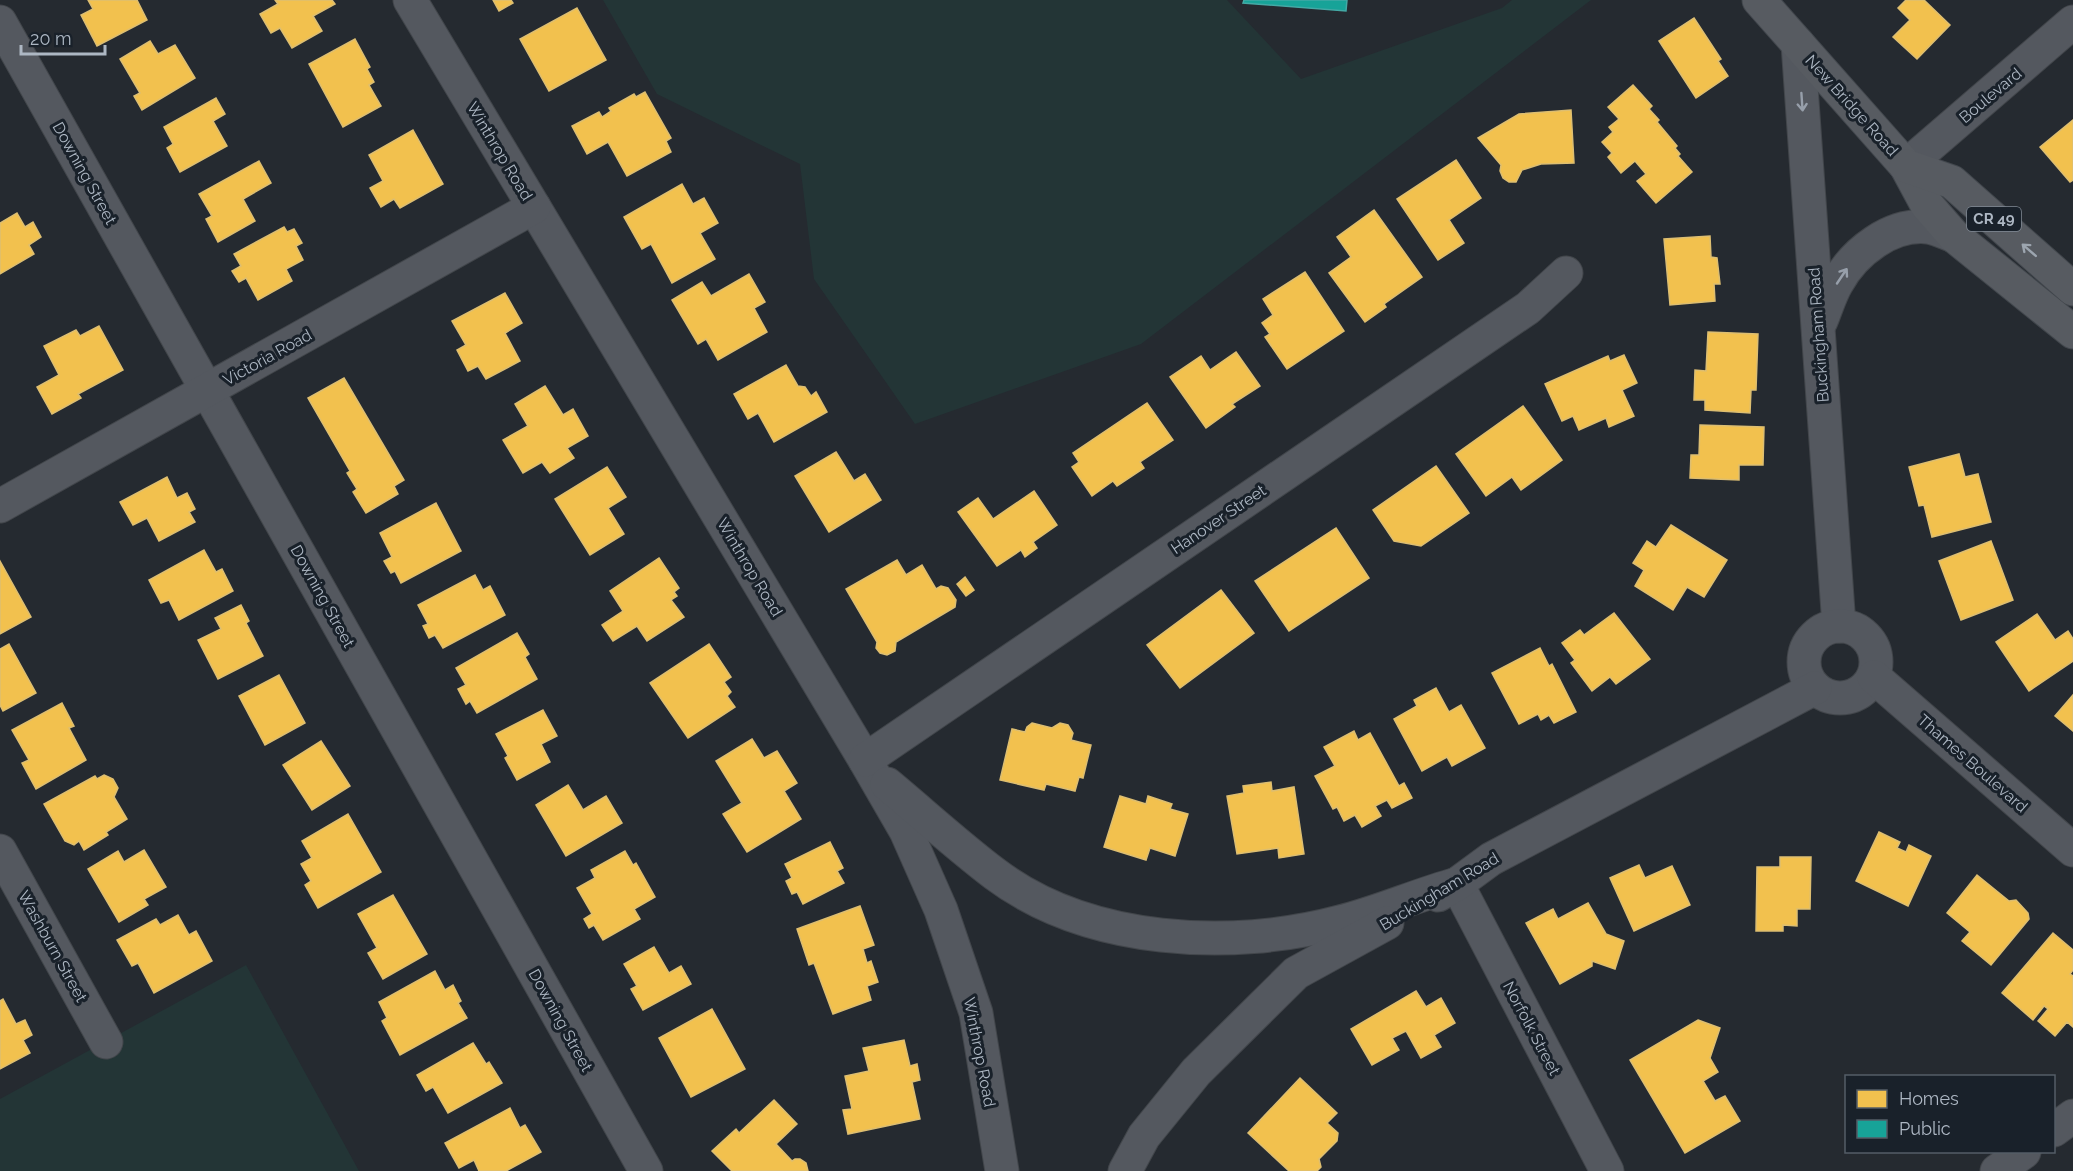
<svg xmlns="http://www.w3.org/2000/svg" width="2073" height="1171" viewBox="0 0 2073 1171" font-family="Raleway,sans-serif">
	<rect width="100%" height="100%" fill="#252a30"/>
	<g fill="#233536">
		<polygon points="603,0 1227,0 1301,79 1502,8 1512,0 1591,0 1141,344 915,424 814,279 800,164 657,94"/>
		<polygon points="246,965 359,1171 0,1171 0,1099"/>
	</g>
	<g fill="#f2c14e" stroke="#ddbe71" stroke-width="1.5">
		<polygon points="88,0 137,0 147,20 97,46 81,15 93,9"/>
		<polygon points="275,0 332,0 335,4 313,16 322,31 292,48 280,28 271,33 260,14 278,4"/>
		<polygon points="493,0 511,0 513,3 499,11"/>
		<polygon points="1906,0 1924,0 1950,25 1917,59 1893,37 1910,20 1898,8"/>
		<polygon points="577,8 606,60 549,91 520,39"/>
		<polygon points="1694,18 1721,59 1718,61 1728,76 1696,98 1659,41"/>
		<polygon points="355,39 370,67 367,69 374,82 369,85 381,106 343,127 309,64"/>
		<polygon points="150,41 158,54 175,45 195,78 142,110 134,96 140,93 120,59"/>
		<polygon points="1633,85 1652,106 1649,109 1659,120 1657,122 1677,146 1675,148 1680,154 1678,156 1692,172 1656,203 1637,181 1646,174 1635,161 1621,173 1608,157 1612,153 1602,142 1613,132 1609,127 1619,119 1608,107"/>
		<polygon points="645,92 671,138 666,141 671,152 627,176 608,142 587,154 572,126 599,112 602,117 611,111 609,108 634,94 636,97"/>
		<polygon points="216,98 225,114 213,121 227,146 180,172 167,148 173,144 164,127"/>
		<polygon points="1571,110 1574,163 1541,164 1522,170 1516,182 1509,182 1503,178 1500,171 1501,165 1478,138 1519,114"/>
		<polygon points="2073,120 2073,180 2070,182 2040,147"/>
		<polygon points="413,130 443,184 400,208 394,199 381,207 370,188 383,181 369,155"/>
		<polygon points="1456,160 1481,198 1449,220 1464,243 1438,260 1397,199"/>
		<polygon points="259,161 271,183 243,199 255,221 218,242 206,219 212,216 199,194"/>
		<polygon points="682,184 693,204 704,198 718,223 700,233 715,259 672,283 651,244 642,249 624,217"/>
		<polygon points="1374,210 1422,277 1384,304 1386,307 1365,322 1329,273 1351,257 1337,237"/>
		<polygon points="17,213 25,227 33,222 41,237 29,245 34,254 0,274 0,223"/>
		<polygon points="284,227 287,232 294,229 302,243 296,246 303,260 286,269 292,281 258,300 246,278 239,282 232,271 241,266 234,254"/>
		<polygon points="1710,236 1711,257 1717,258 1720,284 1714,284 1715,301 1670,305 1664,239"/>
		<polygon points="1305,272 1344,331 1287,369 1265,337 1270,334 1262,323 1273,315 1263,299"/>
		<polygon points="749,274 765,302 754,308 767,332 718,360 706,339 698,344 672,300 702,282 711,296"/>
		<polygon points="505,293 522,323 505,333 520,361 486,379 478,366 468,371 457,350 466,345 452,321"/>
		<polygon points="99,326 123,370 78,394 81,398 52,414 37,387 59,375 44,346 76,330 80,336"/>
		<polygon points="1708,332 1758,334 1756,390 1751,390 1750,413 1705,410 1705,400 1694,400 1695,370 1706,371"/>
		<polygon points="1236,352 1260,386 1232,404 1235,407 1206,428 1170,377 1201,356 1210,370"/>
		<polygon points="1624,355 1637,383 1622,390 1634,416 1609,427 1606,418 1579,430 1573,416 1562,421 1545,384 1608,356 1610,361"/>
		<polygon points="786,365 798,386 805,387 811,396 816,392 827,412 774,442 758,413 748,419 734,394"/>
		<polygon points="344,378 404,480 394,486 398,494 366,513 353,492 357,489 347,473 350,471 308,398"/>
		<polygon points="545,386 563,415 573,409 588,436 567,448 574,458 550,473 542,462 523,473 503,440 528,426 515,404"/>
		<polygon points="1147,403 1173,440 1140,462 1144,468 1117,486 1113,481 1092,496 1072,467 1079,462 1073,453"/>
		<polygon points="1523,406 1562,460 1521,490 1512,477 1486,496 1456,454"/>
		<polygon points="1700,425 1764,427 1763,465 1739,465 1739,480 1690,478 1691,455 1699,455"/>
		<polygon points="836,452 854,481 865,474 881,500 829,532 795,476"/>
		<polygon points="1959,454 1965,477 1978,474 1991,522 1932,537 1924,505 1919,506 1909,467"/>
		<polygon points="1436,466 1469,513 1421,546 1394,541 1373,510"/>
		<polygon points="607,467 626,497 608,508 624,534 590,555 555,499"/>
		<polygon points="167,477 177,498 187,493 195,509 189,512 195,522 159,541 147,518 133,525 120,502"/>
		<polygon points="1034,491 1057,525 1033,542 1037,548 1025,557 1021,550 997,566 958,512 978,498 993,519"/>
		<polygon points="436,503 461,551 401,583 395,571 391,573 384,561 392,557 380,533"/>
		<polygon points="1671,525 1727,560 1704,597 1687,587 1673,610 1635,586 1644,570 1633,563 1647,541 1656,547"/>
		<polygon points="1336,528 1369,578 1289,631 1255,581"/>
		<polygon points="1991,541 2013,600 1961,620 1939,561"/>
		<polygon points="204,550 216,572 222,569 233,591 179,620 169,600 161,603 149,580"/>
		<polygon points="659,558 679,588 674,592 677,596 671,600 684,617 647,641 637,626 613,641 602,625 623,611 610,591"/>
		<polygon points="897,560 906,575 922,565 936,589 941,586 948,588 956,600 955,607 896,642 895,651 887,655 880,653 876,648 877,642 846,589"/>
		<polygon points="0,561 31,617 0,634"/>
		<polygon points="475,575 483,590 490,586 505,615 443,648 435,635 429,638 423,626 428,624 418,605"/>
		<polygon points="965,577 974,590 966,596 957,584"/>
		<polygon points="1221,590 1254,633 1180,688 1147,645"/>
		<polygon points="241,605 249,621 246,623 263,656 218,679 198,640 221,629 215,618"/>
		<polygon points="1614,613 1650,659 1616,684 1610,677 1592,691 1571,663 1575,660 1562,643 1580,630 1584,635"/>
		<polygon points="2037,614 2055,640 2068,631 2073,639 2073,661 2029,691 1996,642"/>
		<polygon points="517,633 529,654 525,657 537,679 477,713 470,701 466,704 458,689 466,685 456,668"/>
		<polygon points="9,644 36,693 3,711 0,705 0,649"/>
		<polygon points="709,644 731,677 724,682 731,692 727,696 735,707 688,738 650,683"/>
		<polygon points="1540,648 1549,666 1552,664 1576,712 1554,723 1549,715 1541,720 1538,714 1519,724 1492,673"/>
		<polygon points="279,675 305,723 265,745 239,696"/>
		<polygon points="1436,688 1449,712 1461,705 1485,748 1452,766 1447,757 1422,771 1394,719 1417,706 1414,700"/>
		<polygon points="2073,695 2073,731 2055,716"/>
		<polygon points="62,703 74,726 69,728 86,760 36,789 22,763 29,760 12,730"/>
		<polygon points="543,710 557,736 541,744 550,762 517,780 505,758 508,756 496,734"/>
		<polygon points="1032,723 1052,728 1060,723 1068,725 1073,733 1071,740 1091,745 1083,778 1079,777 1075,791 1046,784 1044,790 1000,780 1012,729 1025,732 1027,727"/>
		<polygon points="1354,731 1358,740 1370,733 1399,786 1404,783 1412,798 1392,808 1387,800 1375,806 1381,816 1362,827 1355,815 1344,821 1337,807 1333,809 1315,776 1335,766 1324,747"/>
		<polygon points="752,739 764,758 777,751 797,783 784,791 801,819 747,852 723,814 742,803 716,761"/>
		<polygon points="321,741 350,786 312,810 283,765"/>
		<polygon points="104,775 113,779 118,788 114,797 127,819 106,832 108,835 84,850 79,841 74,845 65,841 44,804 95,776 97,779"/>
		<polygon points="1271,782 1272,791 1294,787 1304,854 1279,858 1278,848 1237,854 1227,796 1244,793 1243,786"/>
		<polygon points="568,785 583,810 606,796 622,823 566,856 536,805"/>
		<polygon points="1120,796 1146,804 1148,796 1172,804 1170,809 1188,814 1175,856 1150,848 1146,860 1104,847"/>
		<polygon points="348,814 381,872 318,908 305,885 311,881 301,864 312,858 302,841"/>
		<polygon points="1879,832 1900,842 1897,848 1906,852 1909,845 1931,856 1908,906 1856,881"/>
		<polygon points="830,842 843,868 837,871 844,883 803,904 797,892 792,894 786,881 792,878 785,864"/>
		<polygon points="144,850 166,887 144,899 148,905 119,922 88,869 118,851 124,862"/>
		<polygon points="625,851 633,865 636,863 655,897 634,909 640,919 603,940 594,925 589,928 584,919 592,914 577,888 595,878 591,870"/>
		<polygon points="1780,857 1811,857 1810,909 1797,909 1797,926 1783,925 1783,931 1756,931 1757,867 1780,867"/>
		<polygon points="1639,865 1645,878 1672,866 1690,905 1634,931 1610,878"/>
		<polygon points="1977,875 2009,901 2016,900 2028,913 2029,919 1991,965 1962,941 1970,932 1947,913"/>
		<polygon points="393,895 427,954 383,979 368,953 377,948 358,914"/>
		<polygon points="1588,903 1606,934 1624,941 1615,969 1592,961 1592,966 1560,984 1526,923 1553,909 1558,919"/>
		<polygon points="860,906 874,945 863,949 867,963 871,961 878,982 867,986 871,1000 833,1014 814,963 809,965 797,929"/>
		<polygon points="178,915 189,935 196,931 212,961 154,993 138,963 132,966 117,940 156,919 160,925"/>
		<polygon points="2053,933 2073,950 2073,970 2070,974 2073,976 2073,1027 2067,1022 2055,1036 2038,1021 2048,1009 2044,1006 2033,1020 2002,993"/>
		<polygon points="654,947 669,973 681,966 691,984 643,1010 631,989 637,986 624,964"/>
		<polygon points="435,971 445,990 453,985 461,1001 458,1003 467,1018 400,1055 382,1021 387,1018 379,1002"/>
		<polygon points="1416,991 1426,1007 1441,998 1455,1023 1434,1035 1441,1047 1421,1058 1406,1031 1392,1038 1399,1050 1372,1065 1351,1029"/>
		<polygon points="3,999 16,1024 25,1020 32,1035 23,1040 30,1053 0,1069 0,1001"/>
		<polygon points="712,1009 745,1069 691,1097 659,1038"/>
		<polygon points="1698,1020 1720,1028 1710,1058 1718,1072 1703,1081 1715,1101 1725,1096 1740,1121 1685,1153 1630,1060"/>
		<polygon points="904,1040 910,1066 917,1064 920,1080 912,1082 920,1119 848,1134 843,1110 852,1109 845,1076 869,1071 863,1048"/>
		<polygon points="473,1043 486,1064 489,1062 502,1083 448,1113 433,1087 426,1091 417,1075"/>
		<polygon points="1300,1078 1337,1113 1327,1123 1338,1133 1337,1141 1319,1159 1321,1167 1317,1171 1289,1171 1248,1133"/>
		<polygon points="774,1100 797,1124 776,1144 792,1161 795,1159 800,1159 806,1163 808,1171 732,1171 712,1151 736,1129 739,1133"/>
		<polygon points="510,1108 520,1128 525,1125 541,1152 506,1171 479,1171 474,1160 459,1168 445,1143"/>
	</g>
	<polygon fill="#17a398" stroke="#44a9a5" stroke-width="1.5" points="1244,0 1347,0 1346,11 1243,3"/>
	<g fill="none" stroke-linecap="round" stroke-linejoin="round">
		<g stroke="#42464b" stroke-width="35">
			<g id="minor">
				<polyline points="410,0 865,760 906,831 941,910 976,1013 1002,1171"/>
				<polyline points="0,22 646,1171"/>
				<polyline points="1798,44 1839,626"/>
				<path d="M1821,321C1826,309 1830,295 1837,283C1854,252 1891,223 1928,227C1936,228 1946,233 1954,236"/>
				<polyline points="0,506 534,207"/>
				<circle cx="1840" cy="662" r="36"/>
				<polyline points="1874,677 2073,850"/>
				<polyline points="865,760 1528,308 1566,273"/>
				<path d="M887,784C923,814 958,846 995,874C1088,944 1231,951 1340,922C1380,912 1417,895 1457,884L1607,1171"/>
				<polyline points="0,851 106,1042"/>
				<polyline points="1438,895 1457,884 1491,859 1815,688"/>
				<polyline points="2054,1130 2073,1116"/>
				<polyline points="1125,1171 1144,1136 1196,1072 1296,973 1387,923"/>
				<polyline points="1997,1171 2024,1152"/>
			</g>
		</g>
		<g stroke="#42464b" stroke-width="35">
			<polyline id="tertiary" points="1906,166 2073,22"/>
		</g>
		<g stroke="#42474d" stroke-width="35">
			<g id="primary">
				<polyline points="1759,0 1906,166 1927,205 1954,236 2073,332"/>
				<polyline points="1906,166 1952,182 2073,289"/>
			</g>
		</g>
		<use href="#minor" stroke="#54585f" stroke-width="33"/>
		<use href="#tertiary" stroke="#54585f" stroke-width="33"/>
		<use href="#primary" stroke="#575b61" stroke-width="33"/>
	</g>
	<defs><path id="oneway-shaft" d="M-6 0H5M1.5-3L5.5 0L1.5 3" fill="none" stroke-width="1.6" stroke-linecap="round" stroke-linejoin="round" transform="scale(1.5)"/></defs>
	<g stroke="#979faa">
		<use href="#oneway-shaft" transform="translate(1802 102) rotate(86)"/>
		<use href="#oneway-shaft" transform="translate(1842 276) rotate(-56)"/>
	</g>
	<use stroke="#9ca5af" href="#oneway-shaft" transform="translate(2029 250) rotate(-139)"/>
	<g text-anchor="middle" stroke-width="6" stroke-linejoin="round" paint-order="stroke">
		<rect fill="#19212a" stroke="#818a95" stroke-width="1.5" x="1967" y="207" width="54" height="24" rx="4.5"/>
		<g font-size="15" font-weight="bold" fill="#adb7c3">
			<text x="1994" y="224">CR 49</text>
		</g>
		<g font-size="16" fill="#adb7c3" stroke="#19212a">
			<text transform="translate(1990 95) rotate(-40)" y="6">Boulevard</text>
			<text transform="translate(1852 105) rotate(48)" y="6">New Bridge Road</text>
			<text transform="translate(500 151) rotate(59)" y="6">Winthrop Road</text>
			<text transform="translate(85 173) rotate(61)" y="6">Downing Street</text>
			<text transform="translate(1818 335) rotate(-94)" y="6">Buckingham Road</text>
			<text transform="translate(267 357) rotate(-29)" y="6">Victoria Road</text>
			<text transform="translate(1218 519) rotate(-34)" y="6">Hanover Street</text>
			<text transform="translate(750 567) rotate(59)" y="6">Winthrop Road</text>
			<text transform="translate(323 596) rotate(61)" y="6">Downing Street</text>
			<text transform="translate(1973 763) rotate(41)" y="6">Thames Boulevard</text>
			<text transform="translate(1439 891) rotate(-31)" y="6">Buckingham Road</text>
			<text transform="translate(53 946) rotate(61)" y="6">Washburn Street</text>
			<text transform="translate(561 1020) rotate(61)" y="6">Downing Street</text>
			<text transform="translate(1532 1028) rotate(62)" y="6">Norfolk Street</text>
			<text transform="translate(980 1052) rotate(79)" y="6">Winthrop Road</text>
		</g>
	</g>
	<rect x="1845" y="1075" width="210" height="78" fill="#19212a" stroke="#545d67" stroke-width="1.5"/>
	<rect x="1857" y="1090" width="30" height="18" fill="#f2c14e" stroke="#545d67" stroke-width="1.5"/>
	<text x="1899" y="1105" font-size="18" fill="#adb7c3">Homes</text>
	<rect x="1857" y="1120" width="30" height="18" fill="#17a398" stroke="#545d67" stroke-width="1.5"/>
	<text x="1899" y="1135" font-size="18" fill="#adb7c3">Public</text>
	<path d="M21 45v9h84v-9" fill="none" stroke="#adb7c3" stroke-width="3"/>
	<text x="30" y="45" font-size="18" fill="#adb7c3" stroke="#19212a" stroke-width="4.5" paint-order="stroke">20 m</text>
</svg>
